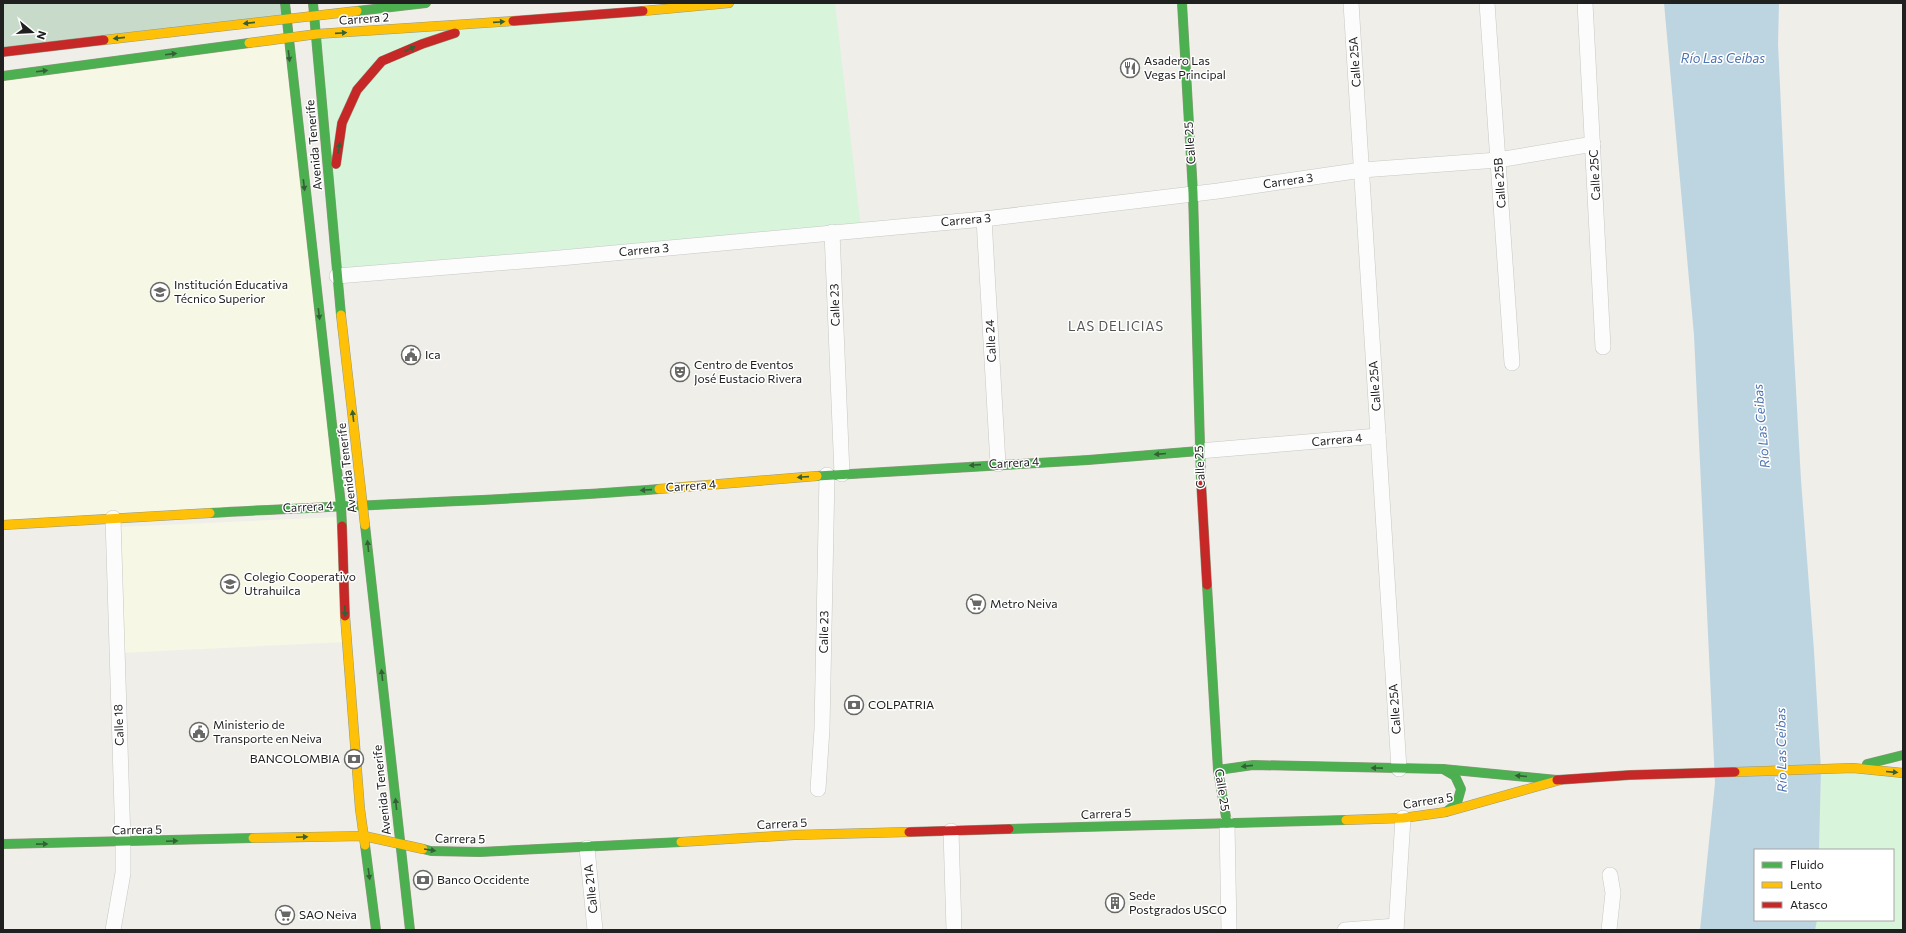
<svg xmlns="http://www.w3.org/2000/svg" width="1906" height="933" viewBox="0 0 1906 933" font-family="Commissioner,sans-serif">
	<rect width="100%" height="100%" fill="#efeee9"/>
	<g fill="#f6f7e5">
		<polygon points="288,39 341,505 3,525 3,79"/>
		<polygon points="336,517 346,642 121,653 117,527"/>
	</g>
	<polygon fill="#c8daca" points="3,3 285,3 287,19 3,54"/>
	<g fill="#d8f4db">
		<polygon points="729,3 835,3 861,229 337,276 317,34"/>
		<polygon points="1821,770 1903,773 1903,930 1813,930 1815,920 1893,920 1893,850 1819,850"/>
	</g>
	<polygon fill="#bdd5e1" points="1664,3 1779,3 1778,44 1785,192 1801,480 1814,651 1821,770 1819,850 1755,850 1755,920 1817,920 1815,930 1700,930 1715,783 1694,335"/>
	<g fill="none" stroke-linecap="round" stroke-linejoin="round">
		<g stroke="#c7c7c5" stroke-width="16">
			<g id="street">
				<polyline points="1351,3 1399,769"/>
				<polyline points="1487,3 1512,363"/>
				<polyline points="1585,3 1603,347"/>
				<polyline points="984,219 998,464"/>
				<polyline points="832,232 842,474"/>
				<polyline points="337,276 560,258 984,219 1218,191 1362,170 1498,160 1593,144"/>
				<polyline points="1199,451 1378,436"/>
				<polyline points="818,789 822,729 827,475"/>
				<polyline points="1227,823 1229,930"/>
				<polyline points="951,831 954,930"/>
				<polyline points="587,848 595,930"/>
				<polyline points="113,930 123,873 123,842 113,518"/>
				<polyline points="1345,930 1396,926"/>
				<polyline points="1396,930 1403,818"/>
				<polyline points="1609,930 1613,893 1610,875"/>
			</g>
		</g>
		<g stroke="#949980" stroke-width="10">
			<g id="fast">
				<polyline points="285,3 341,505 342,526"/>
				<polyline points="313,3 341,315"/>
				<polyline points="1182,3 1193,193 1201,481"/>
				<polyline points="357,11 426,3"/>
				<polyline points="3,76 249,43"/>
				<polyline points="817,476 1088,460 1199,451"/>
				<path d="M210,513C360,504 510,501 659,489"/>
				<polyline points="365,525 410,930"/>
				<polyline points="1207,585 1218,770 1227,823"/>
				<polyline points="1867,764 1903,755"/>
				<polyline points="1443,769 1455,776 1461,789 1457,803 1446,812"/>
				<polyline points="1218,770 1253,765 1443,769 1557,780"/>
				<polyline points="1009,829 1346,820"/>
				<polyline points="3,844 253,838"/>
				<polyline points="365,845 376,930"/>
				<polyline points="423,849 431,851 480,852 681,842"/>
			</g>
		</g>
		<g stroke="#949980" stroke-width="10">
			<g id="slow">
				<polyline points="643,11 729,3"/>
				<polyline points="104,40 357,11"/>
				<polyline points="249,43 317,34 513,21"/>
				<polyline points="341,315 365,525"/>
				<polyline points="659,489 817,476"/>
				<polyline points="3,525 210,513"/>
				<polyline points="345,616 360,809 365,845"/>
				<polyline points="1735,772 1853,768 1903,773"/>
				<polyline points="1346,820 1403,818 1446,812 1560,780"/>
				<polyline points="253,838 364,836 423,849"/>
				<polyline points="681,842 794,835 909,832"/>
			</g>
		</g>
		<g stroke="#949980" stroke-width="10">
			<g id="jam">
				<polyline points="513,21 643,11"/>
				<polyline points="3,52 104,40"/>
				<polyline points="336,164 342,123 357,90 382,61 422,44 455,33"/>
				<polyline points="1201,481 1207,585"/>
				<polyline points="342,526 345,616"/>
				<polyline points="1557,780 1630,775 1735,772"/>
				<polyline points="909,832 1009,829"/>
			</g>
		</g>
		<use href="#street" stroke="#fdfcfc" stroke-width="15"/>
		<use href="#fast" stroke="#4caf50" stroke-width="9"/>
		<use href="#slow" stroke="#ffc107" stroke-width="9"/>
		<use href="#jam" stroke="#c62828" stroke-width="9"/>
	</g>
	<defs><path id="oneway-solid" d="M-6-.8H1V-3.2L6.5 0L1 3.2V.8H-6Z"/></defs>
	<g fill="#346036">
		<use href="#oneway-solid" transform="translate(499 22) rotate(-4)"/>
		<use href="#oneway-solid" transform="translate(249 23) rotate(174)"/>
		<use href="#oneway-solid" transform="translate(341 33) rotate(-4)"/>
		<use href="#oneway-solid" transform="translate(119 38) rotate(174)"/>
		<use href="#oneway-solid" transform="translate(410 49) rotate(-24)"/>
		<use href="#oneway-solid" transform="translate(171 54) rotate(-7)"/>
		<use href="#oneway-solid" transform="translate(289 56) rotate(83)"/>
		<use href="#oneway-solid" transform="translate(42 71) rotate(-7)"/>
		<use href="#oneway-solid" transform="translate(339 148) rotate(-81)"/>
		<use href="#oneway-solid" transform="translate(304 185) rotate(83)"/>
		<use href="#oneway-solid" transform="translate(319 314) rotate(83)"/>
		<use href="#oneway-solid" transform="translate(353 416) rotate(-97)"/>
		<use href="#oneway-solid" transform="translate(1160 454) rotate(175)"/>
		<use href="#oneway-solid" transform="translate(975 465) rotate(176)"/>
		<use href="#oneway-solid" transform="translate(803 477) rotate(176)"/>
		<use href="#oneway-solid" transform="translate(646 490) rotate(176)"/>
		<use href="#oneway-solid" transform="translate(368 546) rotate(-96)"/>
		<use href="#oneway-solid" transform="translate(345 611) rotate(88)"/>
		<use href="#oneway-solid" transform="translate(382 675) rotate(-96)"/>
		<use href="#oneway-solid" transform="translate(1247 766) rotate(174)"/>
		<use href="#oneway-solid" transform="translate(1377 768) rotate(-179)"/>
		<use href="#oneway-solid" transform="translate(1892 772) rotate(5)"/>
		<use href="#oneway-solid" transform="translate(1521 776) rotate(-175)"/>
		<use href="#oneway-solid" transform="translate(396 804) rotate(-96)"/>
		<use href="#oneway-solid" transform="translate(302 837) rotate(-2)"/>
		<use href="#oneway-solid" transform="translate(172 841) rotate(-2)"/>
		<use href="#oneway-solid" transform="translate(42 844) rotate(-1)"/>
		<use href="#oneway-solid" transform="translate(430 850) rotate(9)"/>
		<use href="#oneway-solid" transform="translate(369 874) rotate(82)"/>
	</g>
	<defs>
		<g id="restaurant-ring" transform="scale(1)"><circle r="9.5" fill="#fff" stroke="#686866" stroke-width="1.5"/><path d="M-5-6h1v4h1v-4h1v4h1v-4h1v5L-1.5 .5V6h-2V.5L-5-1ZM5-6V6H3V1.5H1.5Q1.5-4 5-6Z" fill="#686866"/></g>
		<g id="university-ring" transform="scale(1)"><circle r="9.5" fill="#fff" stroke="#686866" stroke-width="1.5"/><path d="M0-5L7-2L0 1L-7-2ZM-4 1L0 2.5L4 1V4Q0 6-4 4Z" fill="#686866"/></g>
		<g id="civic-ring" transform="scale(1)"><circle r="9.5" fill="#fff" stroke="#686866" stroke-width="1.5"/><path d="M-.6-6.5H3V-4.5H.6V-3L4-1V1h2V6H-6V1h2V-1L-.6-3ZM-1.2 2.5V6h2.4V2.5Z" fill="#686866"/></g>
		<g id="theatre-ring" transform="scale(1)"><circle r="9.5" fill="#fff" stroke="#686866" stroke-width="1.5"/><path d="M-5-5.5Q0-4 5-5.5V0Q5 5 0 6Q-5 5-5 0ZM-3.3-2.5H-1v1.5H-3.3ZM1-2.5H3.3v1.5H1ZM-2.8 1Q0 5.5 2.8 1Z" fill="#686866"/></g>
		<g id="supermarket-ring" transform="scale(1)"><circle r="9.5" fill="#fff" stroke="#686866" stroke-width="1.5"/><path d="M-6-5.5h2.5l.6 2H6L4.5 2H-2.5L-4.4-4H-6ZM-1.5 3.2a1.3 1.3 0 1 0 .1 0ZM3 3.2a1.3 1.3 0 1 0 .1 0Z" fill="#686866"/></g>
		<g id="bank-ring" transform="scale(1)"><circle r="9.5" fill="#fff" stroke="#686866" stroke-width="1.5"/><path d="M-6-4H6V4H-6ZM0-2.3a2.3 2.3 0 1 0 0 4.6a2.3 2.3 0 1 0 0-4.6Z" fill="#686866"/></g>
		<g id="building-ring" transform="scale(1)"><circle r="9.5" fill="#fff" stroke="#686866" stroke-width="1.5"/><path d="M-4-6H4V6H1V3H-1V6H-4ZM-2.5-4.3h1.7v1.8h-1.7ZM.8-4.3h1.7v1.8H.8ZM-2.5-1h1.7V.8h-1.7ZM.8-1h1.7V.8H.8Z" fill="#686866"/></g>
	</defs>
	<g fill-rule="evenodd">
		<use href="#restaurant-ring" x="1130" y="68"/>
		<use href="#university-ring" x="160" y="292"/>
		<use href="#civic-ring" x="411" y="355"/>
		<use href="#theatre-ring" x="680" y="372"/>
		<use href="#university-ring" x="230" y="584"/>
		<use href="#supermarket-ring" x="976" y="604"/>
		<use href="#bank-ring" x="854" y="705"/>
		<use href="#civic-ring" x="199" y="732"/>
		<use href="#bank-ring" x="354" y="759"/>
		<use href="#bank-ring" x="423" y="880"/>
		<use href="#building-ring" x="1115" y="903"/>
		<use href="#supermarket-ring" x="285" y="915"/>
	</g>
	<g text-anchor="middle" stroke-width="3" stroke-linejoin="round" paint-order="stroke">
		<g font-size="12" fill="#202020" stroke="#fff">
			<text transform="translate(364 19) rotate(-4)" y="4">Carrera 2</text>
			<text transform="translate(1355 62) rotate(-94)" y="4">Calle 25A</text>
			<text transform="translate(1190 143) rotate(-94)" y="4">Calle 25</text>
			<text transform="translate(314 145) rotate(-95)" y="4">Avenida Tenerife</text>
			<text transform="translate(1595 175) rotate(-93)" y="4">Calle 25C</text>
			<text transform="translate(1288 181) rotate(-8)" y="4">Carrera 3</text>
			<text transform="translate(1500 183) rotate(-94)" y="4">Calle 25B</text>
			<text transform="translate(966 220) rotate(-5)" y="4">Carrera 3</text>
			<text transform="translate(644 250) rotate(-5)" y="4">Carrera 3</text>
			<text transform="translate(835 305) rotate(-92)" y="4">Calle 23</text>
			<text transform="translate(991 341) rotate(-93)" y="4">Calle 24</text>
			<text transform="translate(1375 386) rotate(-94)" y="4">Calle 25A</text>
			<text transform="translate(1337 440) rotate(-5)" y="4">Carrera 4</text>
			<text transform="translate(1014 463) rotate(-3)" y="4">Carrera 4</text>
			<text transform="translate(1200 467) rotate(-93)" y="4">Calle 25</text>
			<text transform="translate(347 468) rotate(-97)" y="4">Avenida Tenerife</text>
			<text transform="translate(691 486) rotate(-4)" y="4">Carrera 4</text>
			<text transform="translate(308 507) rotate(-3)" y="4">Carrera 4</text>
			<text transform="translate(824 632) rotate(-89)" y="4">Calle 23</text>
			<text transform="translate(1395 709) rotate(-94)" y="4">Calle 25A</text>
			<text transform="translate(119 725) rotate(-92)" y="4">Calle 18</text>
			<text transform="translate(382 790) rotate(-96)" y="4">Avenida Tenerife</text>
			<text transform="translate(1222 790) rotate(81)" y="4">Calle 25</text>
			<text transform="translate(1428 801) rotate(-9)" y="4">Carrera 5</text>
			<text transform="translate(1106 814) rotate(-2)" y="4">Carrera 5</text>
			<text transform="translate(782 824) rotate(-3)" y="4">Carrera 5</text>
			<text transform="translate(137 830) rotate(-1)" y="4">Carrera 5</text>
			<text transform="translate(460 839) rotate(1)" y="4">Carrera 5</text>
			<text transform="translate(591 889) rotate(-96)" y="4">Calle 21A</text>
		</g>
		<g font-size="12" fill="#202020" stroke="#fff" text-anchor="start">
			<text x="1144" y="65">Asadero Las<tspan x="1144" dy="14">Vegas Principal</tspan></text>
			<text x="174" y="289">Institución Educativa<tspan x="174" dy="14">Técnico Superior</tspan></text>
			<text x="425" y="359">Ica</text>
			<text x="694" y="369">Centro de Eventos<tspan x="694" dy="14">José Eustacio Rivera</tspan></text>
			<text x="244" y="581">Colegio Cooperativo<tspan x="244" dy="14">Utrahuilca</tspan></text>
			<text x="990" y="608">Metro Neiva</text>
			<text x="868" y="709">COLPATRIA</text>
			<text x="213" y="729">Ministerio de<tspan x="213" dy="14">Transporte en Neiva</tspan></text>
			<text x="340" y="763" text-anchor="end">BANCOLOMBIA</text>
			<text x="437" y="884">Banco Occidente</text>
			<text x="1129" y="900">Sede<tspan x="1129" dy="14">Postgrados USCO</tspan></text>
			<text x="299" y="919">SAO Neiva</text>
		</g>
		<g font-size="13" font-style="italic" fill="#4d72b0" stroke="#fff">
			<text x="1723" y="63">Río Las Ceibas</text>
			<text transform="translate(1761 426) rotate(-95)" y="5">Río Las Ceibas</text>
			<text transform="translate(1781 750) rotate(-91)" y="5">Río Las Ceibas</text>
		</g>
		<g font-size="13" letter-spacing="1" fill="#535353" stroke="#fff">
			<text x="1116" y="331">LAS DELICIAS</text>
		</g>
	</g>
	<rect width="1906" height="933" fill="none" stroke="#202020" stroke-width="8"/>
	<rect x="1754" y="849" width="140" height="72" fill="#ffffff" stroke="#a6a6a6"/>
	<rect x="1762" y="862" width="20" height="6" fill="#4caf50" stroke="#a6a6a6"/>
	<text x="1790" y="869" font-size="12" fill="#202020">Fluido</text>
	<rect x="1762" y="882" width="20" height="6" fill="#ffc107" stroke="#a6a6a6"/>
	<text x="1790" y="889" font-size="12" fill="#202020">Lento</text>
	<rect x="1762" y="902" width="20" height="6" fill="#c62828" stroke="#a6a6a6"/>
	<text x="1790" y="909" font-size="12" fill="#202020">Atasco</text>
	<g transform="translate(32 32) rotate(108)" stroke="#ffffff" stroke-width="3" paint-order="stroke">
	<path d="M0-3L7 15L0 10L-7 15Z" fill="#202020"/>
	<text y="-6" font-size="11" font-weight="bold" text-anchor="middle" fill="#202020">N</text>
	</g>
</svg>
